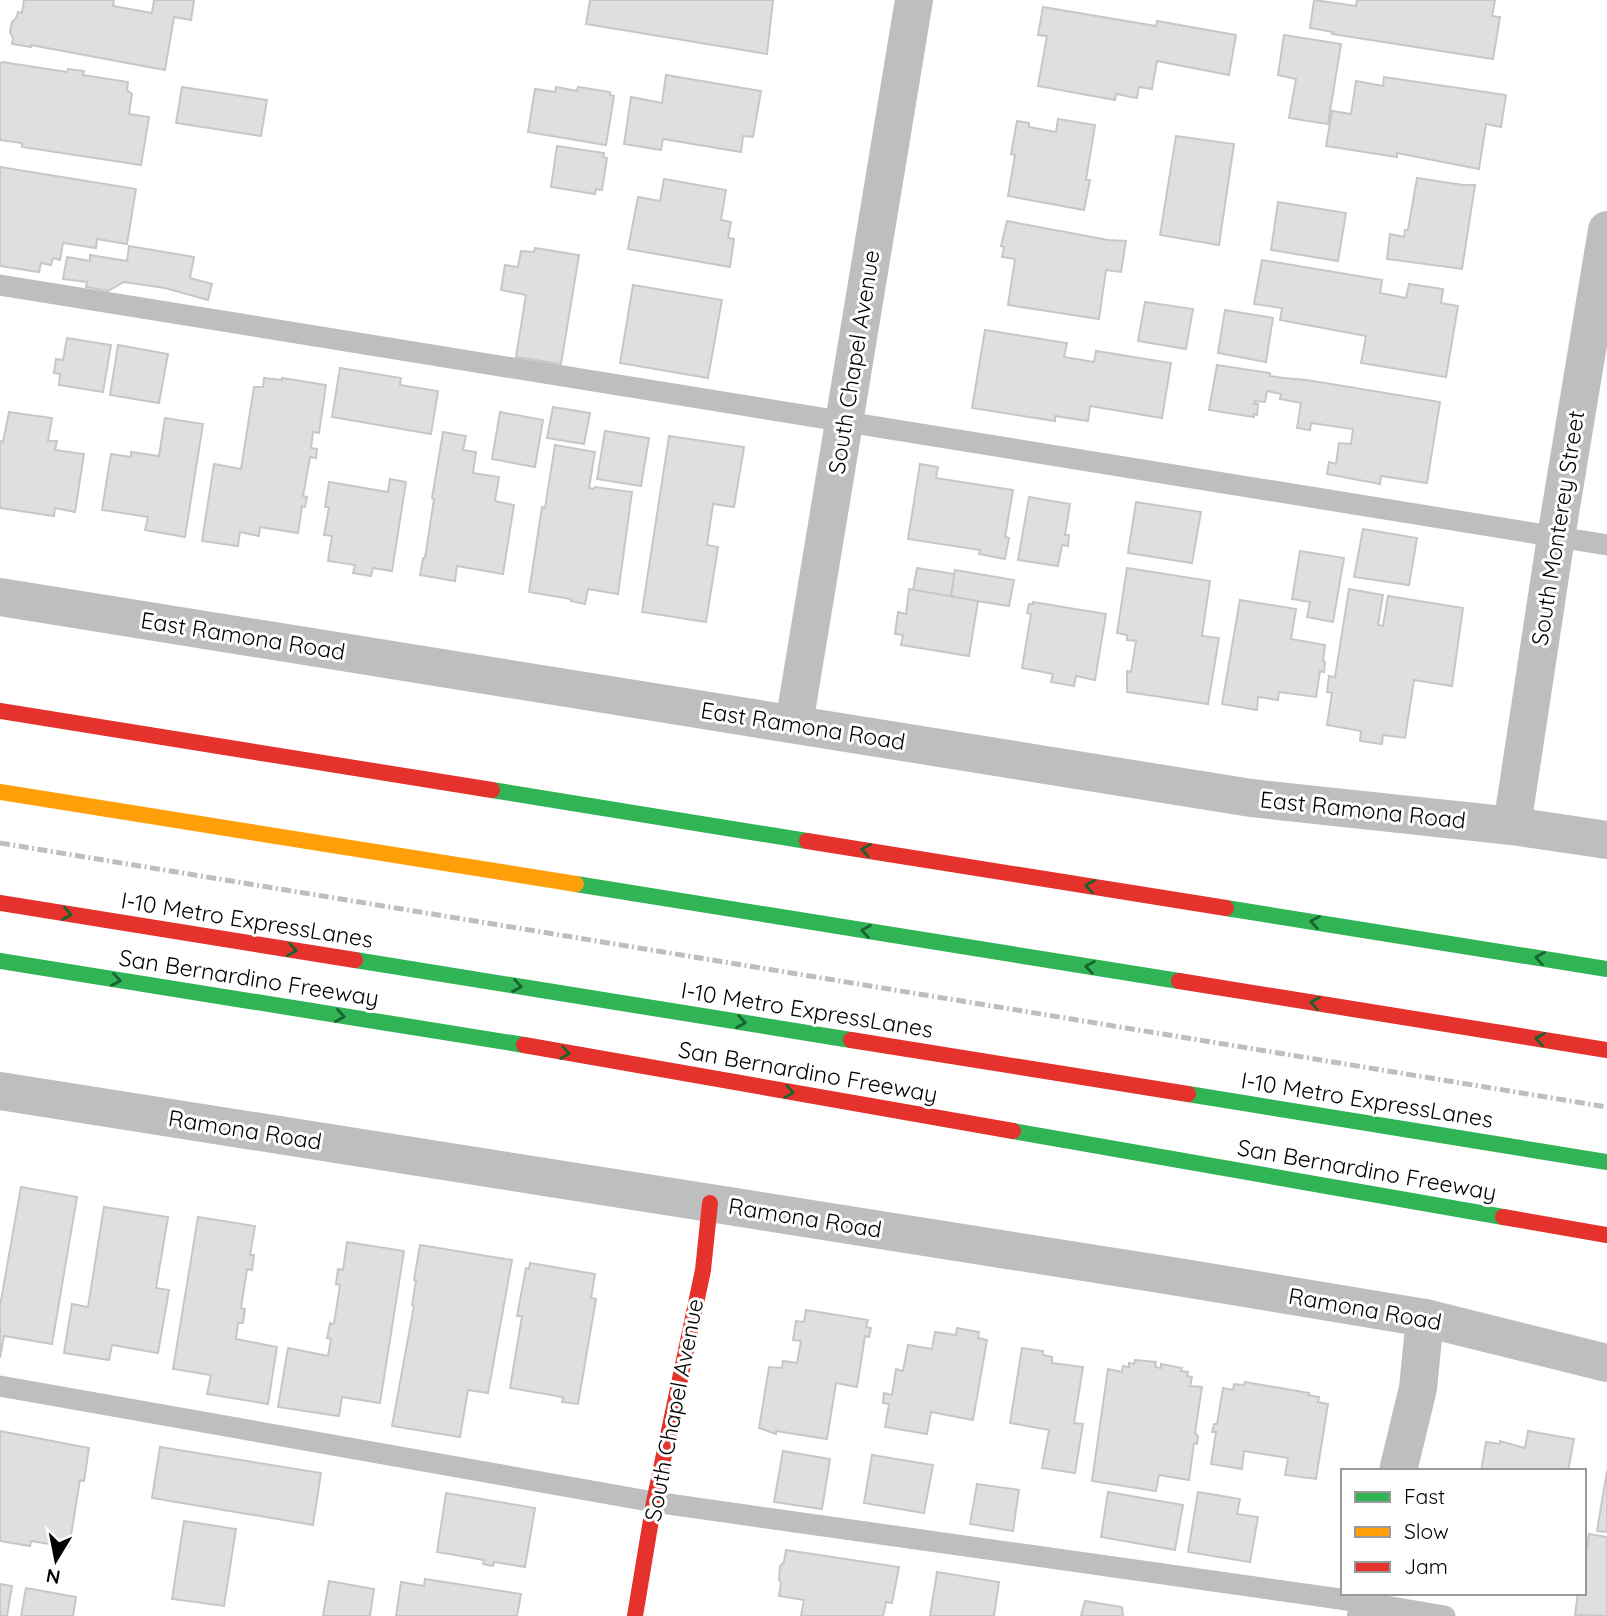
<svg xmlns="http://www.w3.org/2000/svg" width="1607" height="1616" viewBox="0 0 1607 1616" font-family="Quicksand,sans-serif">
	<rect width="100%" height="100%" fill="#fff"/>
	<g fill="#dfdfdf" stroke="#c7c7c7" stroke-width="2">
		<polygon points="24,0 114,0 113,6 152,13 154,0 194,0 191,20 174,17 165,70 31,45 31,47 12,44 13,38 10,32 12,22 16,18 18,12 22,13"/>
		<polygon points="590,0 773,0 767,54 586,24"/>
		<polygon points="1314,0 1356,6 1357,0 1495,0 1492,16 1500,17 1493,59 1332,34 1333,32 1310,28"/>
		<polygon points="1043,7 1156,26 1157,21 1236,35 1229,75 1157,61 1152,89 1139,87 1137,98 1116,94 1115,100 1038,86 1047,36 1038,35"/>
		<polygon points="1284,35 1341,44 1328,124 1289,118 1296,79 1278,75"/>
		<polygon points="2,62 67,72 68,69 84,71 83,75 128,82 127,90 132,94 129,114 149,117 141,165 22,147 22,143 0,140 0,64"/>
		<polygon points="666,75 761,91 753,137 743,136 741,152 663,139 661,150 624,144 631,97 662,103"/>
		<polygon points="1384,77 1506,95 1501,127 1486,124 1479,169 1397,153 1397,157 1326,146 1332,111 1351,114 1356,81 1383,86"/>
		<polygon points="182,87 267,100 261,136 176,123"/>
		<polygon points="556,87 577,91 578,87 610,92 610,95 614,96 606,145 528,132 535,89 555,92"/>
		<polygon points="1058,119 1095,125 1086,180 1090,180 1084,210 1008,196 1015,155 1011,154 1017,121 1029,123 1029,127 1056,132"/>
		<polygon points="1176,136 1234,144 1219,245 1160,235"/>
		<polygon points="557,146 604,153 603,157 607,158 602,190 596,189 595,194 551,187"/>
		<polygon points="0,167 136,189 127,244 97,239 96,248 63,243 60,260 53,258 51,265 41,263 39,272 0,266"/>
		<polygon points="1417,178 1463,185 1475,185 1462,269 1387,259 1390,234 1404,237 1405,230 1408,230"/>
		<polygon points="664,179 726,190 721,220 731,222 728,238 734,239 730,267 628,249 638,197 660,201"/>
		<polygon points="1278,202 1346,213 1338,261 1271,250"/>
		<polygon points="1007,221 1108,240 1126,241 1121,272 1106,270 1099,319 1008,305 1015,259 1002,257 1004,247 1001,246"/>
		<polygon points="129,246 194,257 190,278 212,284 208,300 165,288 124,282 108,291 86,287 87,282 63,279 67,257 90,261 90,255 127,261"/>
		<polygon points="535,248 579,255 561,364 516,357 526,295 501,290 505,265 518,267 521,251 534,252"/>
		<polygon points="1262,260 1382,280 1380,293 1406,298 1409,284 1443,289 1441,303 1458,306 1446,377 1361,363 1366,336 1280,320 1282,308 1254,304"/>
		<polygon points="633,285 722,300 708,378 620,363"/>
		<polygon points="1145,302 1193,309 1186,349 1138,341"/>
		<polygon points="1225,310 1273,318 1266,362 1218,353"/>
		<polygon points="985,330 1067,343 1064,357 1094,362 1096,351 1171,363 1162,418 1090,406 1088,421 1055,416 1055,421 972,408"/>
		<polygon points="67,338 111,345 103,392 59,385 60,374 54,373 56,359 63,360"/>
		<polygon points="118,345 168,354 159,403 110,395"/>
		<polygon points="1217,365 1270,373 1270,376 1283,378 1307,380 1440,402 1427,483 1381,476 1380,484 1327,474 1329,462 1336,464 1339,443 1351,444 1353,429 1311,423 1310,430 1297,428 1301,403 1280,399 1281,394 1267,391 1265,402 1255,401 1254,404 1258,404 1257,415 1254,414 1254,417 1209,410"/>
		<polygon points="340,368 401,378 400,385 438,391 431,434 332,417"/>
		<polygon points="264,378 282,380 282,378 326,385 319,433 313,432 311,448 317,449 316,458 310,457 303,496 307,497 305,507 302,506 298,533 260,527 259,536 240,532 238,546 202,541 214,464 241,469 254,387 263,387"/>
		<polygon points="553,407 590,413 584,444 547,438"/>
		<polygon points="9,412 52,418 48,441 57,441 55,450 84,454 75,512 55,508 54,516 0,508 0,441 3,442"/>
		<polygon points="500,412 543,420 535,467 492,459"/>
		<polygon points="165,418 203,424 185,537 145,530 148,517 102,510 111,454 131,457 131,452 159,456"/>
		<polygon points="605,431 649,438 641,486 597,479"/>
		<polygon points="443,432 466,436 463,450 476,452 473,473 499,477 495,501 514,505 503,574 457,566 455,581 420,575 423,558 425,558 434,499 432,498"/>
		<polygon points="669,436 744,447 734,507 713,504 707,545 718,547 706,622 642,612"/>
		<polygon points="555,445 595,452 589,488 594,489 595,487 632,492 618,594 588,589 585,604 571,601 571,599 529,592 542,507 545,508"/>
		<polygon points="920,464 938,467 936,478 1013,490 1005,537 1009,538 1005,559 979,554 980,550 908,539"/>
		<polygon points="390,479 406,482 392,571 373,568 371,576 353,573 355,565 328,561 332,536 324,535 329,507 325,507 329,482 388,492"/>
		<polygon points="1029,497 1070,504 1065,535 1069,535 1068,546 1062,545 1058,566 1018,560"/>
		<polygon points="1136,502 1201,512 1192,563 1128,553"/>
		<polygon points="1363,529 1417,538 1409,585 1354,577"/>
		<polygon points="1300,551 1344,558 1333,622 1307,617 1310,602 1292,599"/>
		<polygon points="917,568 955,574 951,597 913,590"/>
		<polygon points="1127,568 1210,581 1202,636 1219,638 1208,704 1127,692 1127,671 1131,672 1136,641 1127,640 1127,635 1117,633"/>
		<polygon points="955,570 1014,580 1009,606 951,597"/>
		<polygon points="909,589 978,601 969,656 901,645 903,635 895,634 898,612 906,614"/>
		<polygon points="1349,589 1383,595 1378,625 1383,626 1388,596 1463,608 1452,686 1414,680 1405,738 1383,735 1382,744 1360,741 1361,731 1327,725 1332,693 1327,692 1329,676 1335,677"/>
		<polygon points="1240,600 1296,609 1291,639 1325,645 1323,661 1325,662 1324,672 1320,671 1316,697 1279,692 1278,700 1258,697 1257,710 1222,704"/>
		<polygon points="1033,602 1106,614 1095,680 1076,676 1074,686 1051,682 1053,674 1022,668 1031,614 1027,613 1029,604 1033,604"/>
		<polygon points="21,1187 77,1197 52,1344 4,1336 0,1358 0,1306"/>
		<polygon points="104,1207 168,1217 156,1288 169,1290 158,1353 112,1345 109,1360 64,1353 72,1304 88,1307"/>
		<polygon points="198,1217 255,1226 250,1255 254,1255 252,1270 247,1269 241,1308 245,1309 243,1323 238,1323 236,1339 277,1347 268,1404 207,1394 211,1375 173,1369"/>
		<polygon points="347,1242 404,1251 380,1403 342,1397 339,1416 278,1407 288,1348 328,1356 331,1339 327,1338 330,1323 334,1324 340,1285 336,1284 338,1269 343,1270"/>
		<polygon points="420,1245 512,1260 488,1393 468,1390 460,1437 392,1426 414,1306 412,1305 416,1281 414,1280"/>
		<polygon points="530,1263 595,1274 591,1298 596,1299 578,1404 562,1402 563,1397 510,1388 522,1316 517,1316 526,1268 529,1269"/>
		<polygon points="806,1310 868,1320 866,1327 871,1328 869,1337 865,1336 857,1387 836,1383 827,1439 776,1431 776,1434 759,1428 769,1367 782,1368 783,1361 797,1363 801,1341 793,1340 796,1321 804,1322"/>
		<polygon points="957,1328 979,1332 978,1338 987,1340 973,1420 931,1412 927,1434 885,1427 889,1404 883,1403 884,1393 892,1395 896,1369 903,1371 908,1345 932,1349 935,1332 956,1335"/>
		<polygon points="1022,1348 1043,1351 1043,1355 1052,1357 1052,1363 1083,1367 1074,1423 1083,1424 1075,1473 1042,1468 1049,1430 1010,1423"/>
		<polygon points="1135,1360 1156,1362 1155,1367 1161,1368 1161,1364 1182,1368 1181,1371 1188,1372 1187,1376 1192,1377 1190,1386 1202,1387 1195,1433 1198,1436 1197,1444 1194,1443 1189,1480 1159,1475 1156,1491 1092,1481 1108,1369 1122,1372 1123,1366 1129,1367 1129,1363 1134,1364"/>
		<polygon points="1245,1382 1309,1393 1308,1395 1319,1397 1318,1402 1328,1404 1316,1479 1285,1475 1288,1458 1244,1451 1242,1469 1211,1464 1216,1432 1212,1432 1214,1424 1217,1424 1223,1388 1233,1390 1234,1384 1244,1385"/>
		<polygon points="0,1431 89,1448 84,1481 80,1480 69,1547 31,1541 30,1546 0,1541"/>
		<polygon points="1528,1431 1574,1439 1568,1471 1481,1471 1486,1442 1500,1444 1500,1441 1525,1448"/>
		<polygon points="160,1447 321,1473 313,1525 152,1498"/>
		<polygon points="783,1451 830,1459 822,1509 774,1502"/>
		<polygon points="872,1455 933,1465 924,1513 864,1503"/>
		<polygon points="1607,1471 1607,1532 1597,1531"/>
		<polygon points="977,1484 1019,1490 1013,1531 970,1524"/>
		<polygon points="1108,1492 1183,1505 1175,1550 1101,1537"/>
		<polygon points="1198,1492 1240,1499 1237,1514 1258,1517 1250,1562 1188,1552"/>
		<polygon points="446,1493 535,1508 525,1567 494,1562 493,1566 483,1564 484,1560 437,1552"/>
		<polygon points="184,1521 236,1529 224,1606 172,1599"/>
		<polygon points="1589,1534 1607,1537 1607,1616 1575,1615 1578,1593 1584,1593 1584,1563"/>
		<polygon points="786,1550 899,1567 892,1603 886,1602 883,1616 801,1616 804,1600 779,1596 781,1583 779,1579 780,1566 784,1562"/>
		<polygon points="937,1572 999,1582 994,1616 930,1616"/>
		<polygon points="425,1579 521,1594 517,1616 396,1616 401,1582 424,1586"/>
		<polygon points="329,1581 374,1589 370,1616 323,1616"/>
		<polygon points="0,1584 12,1586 7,1616 0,1616"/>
		<polygon points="26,1588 76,1597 73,1616 21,1616"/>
		<polygon points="1085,1601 1122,1607 1123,1616 1081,1616"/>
	</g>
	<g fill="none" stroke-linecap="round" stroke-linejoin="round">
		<g stroke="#bebebe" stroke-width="21">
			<polyline points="0,285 1607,545"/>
			<polyline points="0,1386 654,1502 1368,1603 1445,1616"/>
		</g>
		<g stroke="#bebebe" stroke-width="38">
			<polyline points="0,597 1251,798 1512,826 1607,840"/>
			<polyline points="794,724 914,0"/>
			<polyline points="1512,826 1556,537 1607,230"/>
			<polyline points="0,1091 1172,1276 1425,1318 1607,1363"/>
			<polyline points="1398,1471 1418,1388 1425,1318"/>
			<polyline points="1366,1616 1370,1593"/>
		</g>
		<g stroke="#30b455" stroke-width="16">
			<polyline points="492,790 807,841"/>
			<polyline points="576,884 1179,981"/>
			<polyline points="1226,908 1607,969"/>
			<polyline points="355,960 851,1040"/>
			<polyline points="0,961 524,1045"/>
			<polyline points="1188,1094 1607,1162"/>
			<polyline points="1013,1131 1503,1217"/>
		</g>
		<polyline stroke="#ff9f0a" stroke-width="16" points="0,792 576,884"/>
		<g stroke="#e5322d" stroke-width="16">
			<polyline points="0,711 492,790"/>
			<polyline points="807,841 1226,908"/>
			<polyline points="0,903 355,960"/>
			<polyline points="1179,981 1607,1050"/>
			<polyline points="851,1040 1188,1094"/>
			<polyline points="524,1045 1013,1131"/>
			<polyline points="1503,1217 1607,1235"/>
			<polyline points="635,1616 654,1502 703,1270 710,1203"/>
		</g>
		<polyline stroke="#bebebe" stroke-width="5" stroke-dasharray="10 3.5 2 3.5" stroke-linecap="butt" points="0,843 1607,1107"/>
	</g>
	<defs><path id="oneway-chevron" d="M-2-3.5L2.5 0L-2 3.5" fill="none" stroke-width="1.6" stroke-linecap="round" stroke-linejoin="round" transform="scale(1.75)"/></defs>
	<g stroke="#1a632f">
		<use href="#oneway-chevron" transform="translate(866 850) rotate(-171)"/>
		<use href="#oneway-chevron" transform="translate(1090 886) rotate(-171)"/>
		<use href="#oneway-chevron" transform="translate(67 914) rotate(9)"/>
		<use href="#oneway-chevron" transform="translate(1315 922) rotate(-171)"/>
		<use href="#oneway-chevron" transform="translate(866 931) rotate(-171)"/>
		<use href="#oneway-chevron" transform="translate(292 950) rotate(9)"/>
		<use href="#oneway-chevron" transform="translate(1540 958) rotate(-171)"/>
		<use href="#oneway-chevron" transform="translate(1090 967) rotate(-171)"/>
		<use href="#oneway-chevron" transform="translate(116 980) rotate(9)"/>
		<use href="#oneway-chevron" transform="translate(517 986) rotate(9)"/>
		<use href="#oneway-chevron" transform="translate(1315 1003) rotate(-171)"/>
		<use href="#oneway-chevron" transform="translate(340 1016) rotate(9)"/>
		<use href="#oneway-chevron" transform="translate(741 1022) rotate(9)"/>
		<use href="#oneway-chevron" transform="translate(1540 1039) rotate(-171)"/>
		<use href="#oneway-chevron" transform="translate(565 1053) rotate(10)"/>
		<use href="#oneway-chevron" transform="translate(789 1092) rotate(10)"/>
	</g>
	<g text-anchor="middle" stroke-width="6" stroke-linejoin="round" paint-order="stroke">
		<g font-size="23" fill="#000" stroke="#fff">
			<text transform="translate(854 362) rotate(-81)" y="8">South Chapel Avenue</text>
			<text transform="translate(1558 528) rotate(-81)" y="8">South Monterey Street</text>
			<text transform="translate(243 636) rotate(9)" y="8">East Ramona Road</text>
			<text transform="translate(803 726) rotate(9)" y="8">East Ramona Road</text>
			<text transform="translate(1363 810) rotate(6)" y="8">East Ramona Road</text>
			<text transform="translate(247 920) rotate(9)" y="8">I-10 Metro ExpressLanes</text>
			<text transform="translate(249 978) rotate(9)" y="8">San Bernardino Freeway</text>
			<text transform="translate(807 1010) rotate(9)" y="8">I-10 Metro ExpressLanes</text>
			<text transform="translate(808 1072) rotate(10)" y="8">San Bernardino Freeway</text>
			<text transform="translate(1367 1100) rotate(9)" y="8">I-10 Metro ExpressLanes</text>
			<text transform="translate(245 1130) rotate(9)" y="8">Ramona Road</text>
			<text transform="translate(1367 1170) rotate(10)" y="8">San Bernardino Freeway</text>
			<text transform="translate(805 1218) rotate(9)" y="8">Ramona Road</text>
			<text transform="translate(1365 1309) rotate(10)" y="8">Ramona Road</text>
			<text transform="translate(674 1410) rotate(-79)" y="8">South Chapel Avenue</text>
		</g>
	</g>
	<rect x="1341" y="1469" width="245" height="126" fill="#ffffff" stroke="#999999" stroke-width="2"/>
	<rect x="1355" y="1492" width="35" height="10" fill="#30b455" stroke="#999999" stroke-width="2"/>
	<text x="1404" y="1504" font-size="21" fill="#000000">Fast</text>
	<rect x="1355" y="1527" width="35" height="10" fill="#ff9f0a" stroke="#999999" stroke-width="2"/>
	<text x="1404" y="1539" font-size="21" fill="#000000">Slow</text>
	<rect x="1355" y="1562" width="35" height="10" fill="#e5322d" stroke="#999999" stroke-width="2"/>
	<text x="1404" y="1574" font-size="21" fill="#000000">Jam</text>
	<g transform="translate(56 1560) rotate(190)" stroke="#ffffff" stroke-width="5" paint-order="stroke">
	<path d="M0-5L12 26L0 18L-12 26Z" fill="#000000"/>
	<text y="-10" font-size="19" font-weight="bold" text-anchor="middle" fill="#000000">N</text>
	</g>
</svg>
